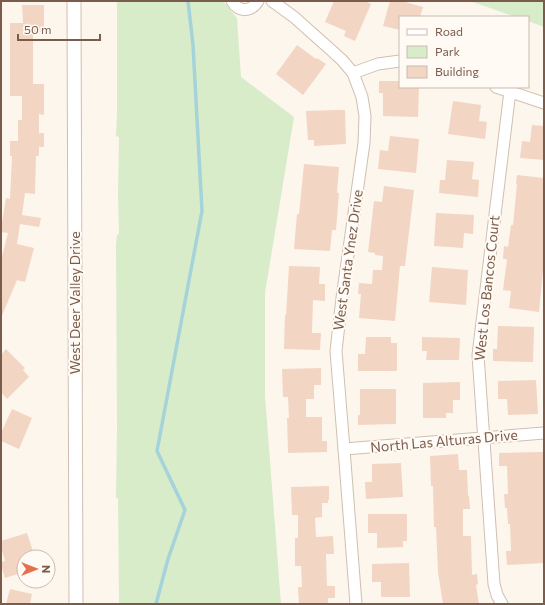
<svg xmlns="http://www.w3.org/2000/svg" width="545" height="605" viewBox="0 0 545 605" font-family="Commissioner,sans-serif">
	<rect width="100%" height="100%" fill="#fdf6ec"/>
	<g fill="#d8ecc9">
		<polygon points="117,1 223,1 237,18 241,77 294,117 265,293 265,396 281,604 119,604 118,498 116,498 117,428 116,244 117,235 119,234 118,194 119,137 116,136 117,113"/>
		<polygon points="470,1 544,1 544,27 528,21 528,17 516,17"/>
	</g>
	<g fill="none" stroke-linecap="round" stroke-linejoin="round">
		<polyline stroke="#a5d3da" stroke-width="3.5" points="156,604 168,559 185,510 157,451 202,211 193,45 188,1"/>
	</g>
	<g fill="#f3d5c3">
		<polygon points="334,1 365,1 371,4 355,41 344,36 346,31 325,22"/>
		<polygon points="390,1 402,1 423,7 420,17 400,17 400,30 383,26"/>
		<polygon points="22,5 44,5 44,32 33,32 33,84 44,84 44,115 39,114 39,133 44,133 44,147 39,147 39,156 36,156 35,194 25,193 22,215 41,218 39,227 20,224 17,244 34,248 25,282 17,280 1,318 1,260 8,233 1,232 1,229 6,198 10,199 12,156 10,156 10,141 18,141 18,120 22,120 22,96 10,96 10,23 23,23"/>
		<polygon points="297,45 316,59 317,58 326,64 303,95 276,74"/>
		<polygon points="379,81 400,81 400,87 419,87 418,117 383,116 383,93 379,93"/>
		<polygon points="453,101 481,105 479,121 487,122 485,139 448,134"/>
		<polygon points="336,110 345,110 346,144 314,146 314,140 308,140 306,111"/>
		<polygon points="532,125 544,126 544,160 520,158 522,141 530,142"/>
		<polygon points="390,136 419,139 416,173 378,169 380,150 388,151"/>
		<polygon points="447,160 474,162 472,179 479,180 478,197 439,193 440,180 445,180"/>
		<polygon points="304,164 339,167 337,193 339,193 336,230 332,230 330,251 294,249 297,214 299,214"/>
		<polygon points="517,175 544,178 544,261 539,312 509,308 511,291 503,290 507,259 503,259 504,246 508,247 511,225 513,225 517,184 516,184"/>
		<polygon points="384,186 414,190 405,266 400,266 395,321 359,318 361,294 358,294 359,283 372,284 373,270 382,270 383,256 375,255 375,253 368,252 374,201 382,202"/>
		<polygon points="436,213 474,215 473,234 464,233 463,248 434,246"/>
		<polygon points="289,266 320,267 319,284 325,284 325,301 313,300 312,333 321,333 320,350 284,349 285,315 286,315"/>
		<polygon points="432,267 468,270 466,305 429,302"/>
		<polygon points="498,326 534,327 533,362 493,361 493,349 497,349"/>
		<polygon points="366,337 391,337 391,343 397,343 397,371 358,371 358,354 365,354"/>
		<polygon points="422,337 460,338 459,360 426,360 427,351 422,351"/>
		<polygon points="6,349 25,368 23,370 29,377 7,399 1,392 1,355"/>
		<polygon points="321,368 321,385 314,385 314,399 306,399 306,417 322,417 322,441 327,441 327,452 288,453 287,418 289,418 288,397 283,397 282,369"/>
		<polygon points="536,380 538,414 508,415 507,399 498,399 498,381"/>
		<polygon points="460,382 460,400 453,400 453,413 446,413 446,418 423,418 423,383"/>
		<polygon points="360,389 396,389 396,424 358,425 358,415 360,415"/>
		<polygon points="12,409 32,418 19,449 1,441 1,433"/>
		<polygon points="543,452 544,563 507,565 506,551 511,551 510,524 508,524 507,508 505,508 504,494 508,494 507,466 499,466 499,453"/>
		<polygon points="458,454 459,470 467,470 468,496 469,496 470,509 463,509 463,536 471,536 472,575 477,574 478,584 476,585 479,604 443,604 438,572 436,527 434,527 433,486 431,486 430,456"/>
		<polygon points="401,463 403,497 366,499 365,482 372,482 372,464"/>
		<polygon points="329,486 329,500 328,500 328,503 322,503 322,517 315,518 316,537 333,536 334,554 326,554 327,586 335,586 335,598 328,598 328,604 299,604 298,587 302,587 301,566 295,566 295,538 298,538 298,515 292,515 291,487"/>
		<polygon points="368,514 407,514 407,541 403,541 403,547 377,548 377,533 368,533"/>
		<polygon points="27,533 35,557 24,557 24,572 5,578 1,565 1,562 5,561 1,547 1,541"/>
		<polygon points="409,563 410,597 381,597 381,582 372,582 372,564"/>
		<polygon points="10,589 32,594 30,604 6,604"/>
	</g>
	<g fill="none" stroke-linecap="round" stroke-linejoin="round">
		<g stroke="#d1beb0" stroke-width="13">
			<g id="minor">
				<path d="M232,1C239,13 251,12 258,1"/>
				<polyline points="272,1 294,17 331,50 342,60 353,73 362,97 365,116 364,143 342,298 336,351 344,449 356,604"/>
				<polyline points="353,73 378,64 400,61"/>
				<polyline points="496,87 544,103"/>
				<polyline points="344,449 544,433"/>
				<polyline points="502,604 497,595 494,584 478,355 510,91"/>
			</g>
		</g>
		<g stroke="#d1beb0" stroke-width="15">
			<polyline id="tertiary" points="74,1 76,604"/>
		</g>
		<use href="#minor" stroke="#fff" stroke-width="11"/>
		<use href="#tertiary" stroke="#fff" stroke-width="13"/>
	</g>
	<g text-anchor="middle" stroke-width="4" stroke-linejoin="round" paint-order="stroke">
		<g font-size="14" fill="#7a5c4d" stroke="#fffaf3">
			<text transform="translate(348 260) rotate(-82)" y="5">West Santa Ynez Drive</text>
			<text transform="translate(487 288) rotate(-84)" y="5">West Los Bancos Court</text>
			<text transform="translate(75 303) rotate(-90)" y="5">West Deer Valley Drive</text>
			<text transform="translate(444 441) rotate(-5)" y="5">North Las Alturas Drive</text>
		</g>
	</g>
	<rect width="545" height="605" fill="none" stroke="#7a5c4d" stroke-width="4"/>
	<rect x="399" y="16" width="130" height="72" fill="#fffaf3" stroke="#cabbb1"/>
	<rect x="407" y="29" width="20" height="6" fill="#ffffff" stroke="#cabbb1"/>
	<text x="435" y="36" font-size="12" fill="#7a5c4d">Road</text>
	<rect x="407" y="46" width="20" height="12" fill="#d8ecc9" stroke="#cabbb1"/>
	<text x="435" y="56" font-size="12" fill="#7a5c4d">Park</text>
	<rect x="407" y="66" width="20" height="12" fill="#f3d5c3" stroke="#cabbb1"/>
	<text x="435" y="76" font-size="12" fill="#7a5c4d">Building</text>
	<g transform="translate(36 569) rotate(90)"><circle r="19" fill="#fffaf3" stroke="#cabbb1"/>
	<path d="M0-3L7 15L0 10L-7 15Z" fill="#e76f51"/>
	<text y="-6" font-size="11" font-weight="bold" text-anchor="middle" fill="#7a5c4d">N</text>
	</g>
	<path d="M18 34v6h82v-6" fill="none" stroke="#7a5c4d" stroke-width="2"/>
	<text x="24" y="34" font-size="12" fill="#7a5c4d" stroke="#fffaf3" stroke-width="3" paint-order="stroke">50 m</text>
</svg>
